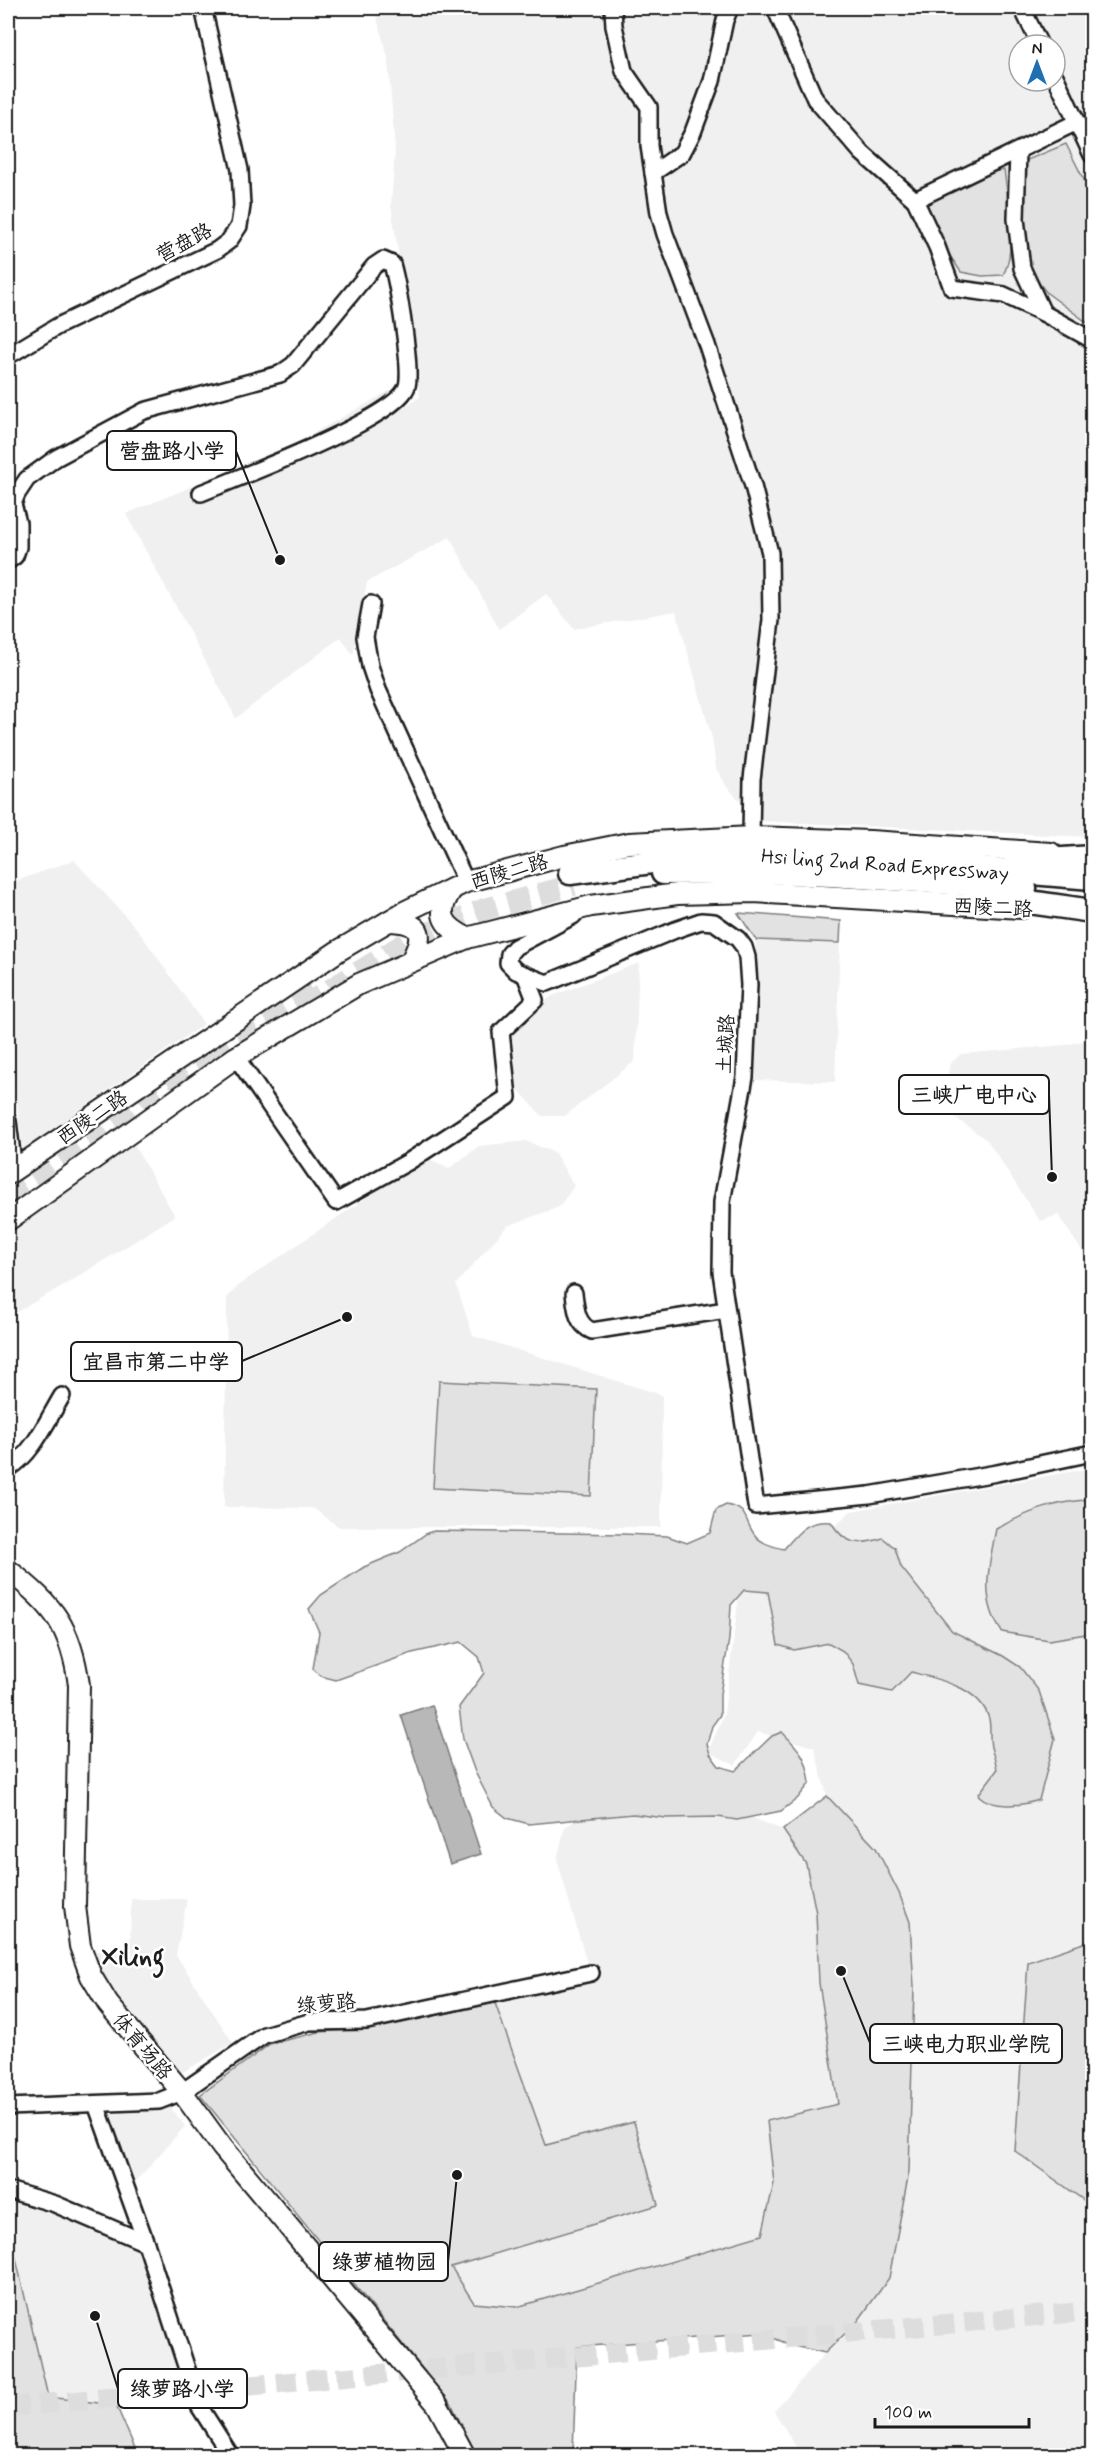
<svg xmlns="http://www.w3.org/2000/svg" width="1100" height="2463" viewBox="0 0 1100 2463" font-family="Mynerve,'LXGW WenKai TC',sans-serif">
	<rect width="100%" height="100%" fill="#fff"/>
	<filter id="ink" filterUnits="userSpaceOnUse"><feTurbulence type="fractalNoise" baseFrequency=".0167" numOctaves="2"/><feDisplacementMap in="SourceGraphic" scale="12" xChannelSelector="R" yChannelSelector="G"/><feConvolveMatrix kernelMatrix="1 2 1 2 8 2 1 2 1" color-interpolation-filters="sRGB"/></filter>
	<g filter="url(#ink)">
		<g fill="#f0f0f0" fill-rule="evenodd">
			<path d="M374,8H1092V837L741,820V802L727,787L716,768L712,738L676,611L574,629L546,594L499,629L450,537L367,582L353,655L341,637L236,718L126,514L296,443L389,391L398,411L420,397L391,205L395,150L388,58ZM1019,45H1055V81H1019Z"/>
			<polygon points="74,860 138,930 204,1024 23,1149 8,1035 8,884"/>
			<polygon points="756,940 840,943 835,1082 754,1080"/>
			<polygon points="639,963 635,1061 565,1116 542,1116 516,1087 505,1034 552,996"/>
			<polygon points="1092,1039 1092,1266 1058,1215 1040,1221 987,1140 954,1117 945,1087 950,1064 961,1054 1065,1045"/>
			<polygon points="526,1141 555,1153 574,1186 559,1207 507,1226 456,1284 473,1336 662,1395 661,1527 339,1527 313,1508 224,1507 227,1298 240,1284 426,1157 449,1169 479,1146"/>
			<polygon points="134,1145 175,1216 71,1281 8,1317 8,1234"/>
			<polygon points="1092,1468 1092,2455 801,2455 774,2411 825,2353 762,2235 517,2307 474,2303 451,2267 658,2205 546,2145 495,2003 592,1981 557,1859 565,1827 647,1776 783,1830 827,1796 814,1747 758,1732 735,1765 708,1752 724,1714 740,1587 779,1578 851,1511"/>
			<polygon points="131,1899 187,1899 176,1955 233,2043 181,2073 124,2006 102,1975 93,1951 130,1951"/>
			<polygon points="170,2107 185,2126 131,2187 108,2114 165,2110"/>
			<polygon points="8,2201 59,2216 139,2248 184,2381 116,2405 48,2398 14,2250 8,2248"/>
		</g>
		<g fill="#e2e2e2" stroke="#7f7f7f" stroke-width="1.5">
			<polygon points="1066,144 1092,196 1092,326 1047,293 1026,267 1021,169 1027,160"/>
			<path d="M1004,170C1008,198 1017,251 1003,275L982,276L961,272L942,244L924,203L985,173Z"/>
			<polygon points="738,913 841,921 840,943 756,940"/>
			<polygon points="439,1381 596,1389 591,1496 433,1488"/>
			<path d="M1092,1482V1633L1049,1640L1002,1632C979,1599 989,1566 996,1529C1025,1513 1051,1503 1084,1500Z"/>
			<path d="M726,1505C749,1509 743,1518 754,1534C760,1543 774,1547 784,1549C799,1532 806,1520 831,1522C845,1545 858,1546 883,1538L895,1548L901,1567L952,1631L1003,1656L1020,1667L1039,1691L1055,1739L1039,1800C1021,1806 993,1809 978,1795L997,1770C996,1762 993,1755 991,1747C989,1738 991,1728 989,1719C981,1687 937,1679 911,1672L892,1692L859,1685L853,1664L843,1651L829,1643L794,1650L778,1645L768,1592L744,1590L731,1605L729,1639L720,1694V1715L712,1726L707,1744L710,1754L719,1766L735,1771L772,1736L782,1732C800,1750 807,1757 810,1783L797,1799L781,1811L737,1820L718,1817L666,1818L633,1814L529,1824L507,1818L493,1807L475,1772L463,1739L459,1707L484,1673L479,1657L461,1642L412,1653L336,1680L321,1676L313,1669L319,1632L309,1609L321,1595L364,1567L400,1552L427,1533L434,1531L623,1534L667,1536L687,1543L710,1533L716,1510Z"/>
			<polygon points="827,1796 876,1848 899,1893 910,1922 914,1987 909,2172 889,2278 858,2321 825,2353 793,2346 761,2333 577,2347 573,2451 721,2452 722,2455 476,2455 452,2405 200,2095 270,2044 319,2032 376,2028 495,2003 546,2145 634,2122 658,2205 451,2267 474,2303 517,2307 762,2235 774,2183 767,2121 838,2104 819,1983 816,1913 806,1864 783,1830"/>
			<polygon points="1092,1940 1092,2206 1015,2151 1028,1962"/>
			<polygon points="8,2248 14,2250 48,2397 116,2405 138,2455 8,2455"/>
		</g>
		<polygon fill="#b8b8b8" stroke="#7a7a7a" stroke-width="1.5" points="432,1705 481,1854 450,1864 401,1715"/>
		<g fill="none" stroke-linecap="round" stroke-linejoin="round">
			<polyline stroke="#ddd" stroke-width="20" stroke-dasharray="20 10" stroke-linecap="butt" points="8,2407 1092,2311"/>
			<g stroke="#ddd" stroke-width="22" stroke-dasharray="22 11" stroke-linecap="butt">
				<polyline points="302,1007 409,941 485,909 574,885"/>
				<polyline points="207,1051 312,986"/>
				<polyline points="8,1201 230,1050"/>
			</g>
			<g stroke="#1c1c1c" stroke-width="20">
				<g id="minor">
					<polyline points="613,8 614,26 624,71 649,107 649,146 659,213 665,234 707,345 753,486 770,553 771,620 752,779 751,837"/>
					<polyline points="775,8 815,99 862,153 915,200 937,247 952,288 1004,295 1043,313 1092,340"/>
					<polyline points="1022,8 1040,45"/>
					<polyline points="1055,76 1092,155"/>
					<polyline points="1018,151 1016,219 1022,268 1043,313"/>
					<polyline points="653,173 682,153 693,132 712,81 725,20 730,8"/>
					<polyline points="915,200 1077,122"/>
					<polyline points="8,356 58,326 217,250 229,241 239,226 242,206 240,170 203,8"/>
					<path d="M8,561L15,556L18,547V523L13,504L17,494L27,479L56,458L144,411L280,374L293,365L374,266L383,260L392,264C398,285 412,368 407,386C397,419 237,478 201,493"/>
					<polyline points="371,604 365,637 370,666 378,690 466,882"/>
					<polyline points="573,916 515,947 509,954 508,963 516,971 547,983 675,930 701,921 714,922 738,939 744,947 747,957 749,985 745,1077 722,1202 721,1272 756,1506 869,1495 997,1473 1092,1453"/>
					<polyline points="236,1057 336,1202 408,1162 508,1097 501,1032 535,1000 526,977"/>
					<polyline points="8,1121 14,1170"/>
					<path d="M574,1293C576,1308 576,1324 592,1331L726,1310"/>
					<path d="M8,1469C33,1454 47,1421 62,1396"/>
					<polyline points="96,2104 146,2243 199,2406 231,2456"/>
					<polyline points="8,2107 159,2101 182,2092 264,2035 309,2022 367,2021 591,1973"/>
					<polyline points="8,2190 55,2204 146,2243"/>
				</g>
			</g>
			<g stroke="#1c1c1c" stroke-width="24">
				<g id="major">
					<path d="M452,889C436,913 441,925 467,938"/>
					<path d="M389,921C421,922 426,933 411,961"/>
					<polyline points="8,1174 338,951 404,912 466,882 564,856 629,843 752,837 870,841 1051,853"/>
					<polyline points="8,1220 236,1057 359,984 467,938 591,906 677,894 753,892 1022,908"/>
					<path d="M8,1570C54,1605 71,1627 79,1685L75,1906L80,1946L91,1976L108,2004L182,2092L222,2147L437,2404L465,2456"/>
				</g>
			</g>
			<g stroke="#1c1c1c" stroke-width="27">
				<g id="highway">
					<polyline points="1019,862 1092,857"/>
					<polyline points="570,873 703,855 803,854 1092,878"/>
					<polyline points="663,873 760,872 831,875 1025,888"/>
					<polyline points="1002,898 1092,911"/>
				</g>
			</g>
			<use href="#minor" stroke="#fff" stroke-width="15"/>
			<use href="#major" stroke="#fff" stroke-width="20"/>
			<use href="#highway" stroke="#fff" stroke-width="22"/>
		</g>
	</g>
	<g text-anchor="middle" stroke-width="5" stroke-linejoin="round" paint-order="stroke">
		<g font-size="20" fill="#1c1c1c" stroke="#fff">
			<text transform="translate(184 242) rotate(-28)" y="7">营盘路</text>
			<text transform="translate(885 864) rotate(4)" y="7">Hsi ling 2nd Road Expressway</text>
			<text transform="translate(509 871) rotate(-16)" y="7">西陵二路</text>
			<text transform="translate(993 907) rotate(3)" y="7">西陵二路</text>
			<text transform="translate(725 1044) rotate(-87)" y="7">土城路</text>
			<text transform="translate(92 1117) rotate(-34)" y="7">西陵二路</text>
			<text transform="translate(326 2003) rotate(-5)" y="7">绿萝路</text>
			<text transform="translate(143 2046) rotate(50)" y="7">体育场路</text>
		</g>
		<g font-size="26" font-weight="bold" fill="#1c1c1c" stroke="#fff">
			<text x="133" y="1965">Xiling</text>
		</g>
	</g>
	<path fill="none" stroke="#1c1c1c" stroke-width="2" d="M280 560L236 451M1052 1177L1049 1094M347 1317L242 1361M841 1971L870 2043M457 2175L448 2262M95 2316L118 2389"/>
	<g fill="#1c1c1c" stroke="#fff" stroke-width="2">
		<circle cx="280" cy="560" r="6"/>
		<circle cx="1052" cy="1177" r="6"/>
		<circle cx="347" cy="1317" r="6"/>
		<circle cx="841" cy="1971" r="6"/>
		<circle cx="457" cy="2175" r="6"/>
		<circle cx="95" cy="2316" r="6"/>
	</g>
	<g fill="#fff" stroke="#1c1c1c" stroke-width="2">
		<rect x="107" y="431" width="129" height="39" rx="6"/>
		<rect x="899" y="1075" width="150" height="39" rx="6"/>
		<rect x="71" y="1342" width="171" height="39" rx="6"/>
		<rect x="870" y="2024" width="192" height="39" rx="6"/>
		<rect x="319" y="2242" width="129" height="39" rx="6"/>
		<rect x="118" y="2369" width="129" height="39" rx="6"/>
	</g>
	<g font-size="21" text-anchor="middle" font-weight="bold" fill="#1c1c1c">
		<text x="172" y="458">营盘路小学</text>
		<text x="974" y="1102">三峡广电中心</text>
		<text x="156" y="1369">宜昌市第二中学</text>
		<text x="966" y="2051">三峡电力职业学院</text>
		<text x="384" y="2269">绿萝植物园</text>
		<text x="182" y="2396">绿萝路小学</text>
	</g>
	<rect width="1100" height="2463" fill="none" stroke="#fff" stroke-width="30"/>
	<rect x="15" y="15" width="1070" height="2433" fill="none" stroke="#1c1c1c" stroke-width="2" filter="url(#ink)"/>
	<g transform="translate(1037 63)"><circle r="28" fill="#ffffff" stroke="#a4a4a4" stroke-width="1.5"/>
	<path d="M0-4.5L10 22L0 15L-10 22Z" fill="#1f6fb2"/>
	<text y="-9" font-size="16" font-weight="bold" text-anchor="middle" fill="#1c1c1c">N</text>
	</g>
	<path d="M875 2418v9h154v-9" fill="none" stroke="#1c1c1c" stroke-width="3"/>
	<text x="884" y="2418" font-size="18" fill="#1c1c1c" stroke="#ffffff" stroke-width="4.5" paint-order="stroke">100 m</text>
</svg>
